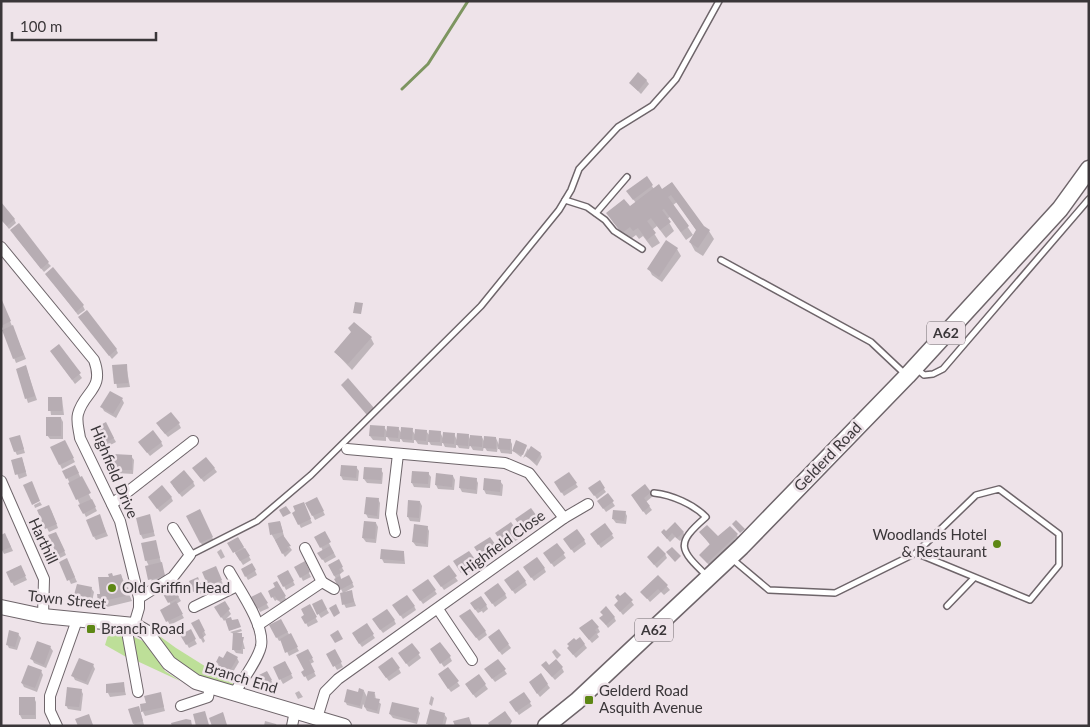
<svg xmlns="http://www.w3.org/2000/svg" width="1090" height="727" viewBox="0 0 1090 727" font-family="Lato,sans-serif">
	<rect width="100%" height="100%" fill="#eee3e9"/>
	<g fill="#bddf98">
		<path d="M147,627L176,648L235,685C196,689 169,653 147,627Z"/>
		<polygon points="109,632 123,635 128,658 105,645"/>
		<polygon points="132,636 145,642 165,671 180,681 137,661"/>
	</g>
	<g fill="#0003">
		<polygon points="646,80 649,84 641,94 630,83"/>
		<polygon points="646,178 654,189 662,190 671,183 703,227 709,231 714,239 703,256 695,251 690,242 697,231 677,202 673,205 693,235 686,240 670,217 667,219 674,231 666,238 657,226 652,230 660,243 652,248 643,236 639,239 636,235 628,241 613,222 608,214 630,207 636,203 630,195"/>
		<polygon points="1,219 14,219 16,223 9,229"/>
		<polygon points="14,235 48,263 51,266 44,272"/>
		<polygon points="677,249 681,256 662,282 652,275 649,269"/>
		<polygon points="49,278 83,306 85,310 78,315"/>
		<polygon points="1,300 26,359 16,363 1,324"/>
		<polygon points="82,321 116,349 118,353 112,359"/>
		<polygon points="371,338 374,344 352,370 335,352"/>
		<polygon points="59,346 82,378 75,384 54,355"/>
		<polygon points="126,365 130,387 117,388 114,366"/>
		<polygon points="26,367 37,400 28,403 17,369"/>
		<polygon points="49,398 62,398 64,415 51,415"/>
		<polygon points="122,399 124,403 116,418 104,411 102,407"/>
		<polygon points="61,418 63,422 63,439 50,439 47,435"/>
		<polygon points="105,423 116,442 105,448 94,429"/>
		<polygon points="179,424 181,428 168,437 160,428"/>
		<polygon points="384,427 388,433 398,428 402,434 412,430 416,436 426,431 430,436 440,432 443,438 454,434 457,440 468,435 471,441 482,437 485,443 496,438 499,445 510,440 512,444 512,454 501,453 498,446 497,452 487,451 484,446 483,451 473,450 470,445 469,449 459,448 456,443 456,448 445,447 442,441 442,446 431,445 428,440 428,445 418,444 414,438 414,443 403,442 400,437 400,442 390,441 386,435 386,441 373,440 370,436"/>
		<polygon points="21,440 25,453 17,455 15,451"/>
		<polygon points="64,442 75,462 62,469 52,448"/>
		<polygon points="161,442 163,446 150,456 142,446"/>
		<polygon points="527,446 521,457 513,451"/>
		<polygon points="528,448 529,451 540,453 542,457 537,466 526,456 523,458"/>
		<polygon points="131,456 134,460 133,474 116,473 114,469"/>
		<polygon points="22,459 27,476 19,479 13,461"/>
		<polygon points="75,466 97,511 86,517 64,471"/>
		<polygon points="356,467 359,471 358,481 343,480 341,476"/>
		<polygon points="214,468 217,472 204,482 196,472"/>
		<polygon points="381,470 383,473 382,484 367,483 364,479"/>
		<polygon points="428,473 431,477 430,488 414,487 412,483"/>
		<polygon points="569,474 578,487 564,496 556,483"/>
		<polygon points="437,475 453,476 455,480 454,490 438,489 436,485"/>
		<polygon points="476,479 478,483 477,494 462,492 460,488"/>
		<polygon points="500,481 503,485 502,496 486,494 484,490"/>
		<polygon points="193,482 195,486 182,497 173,486"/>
		<polygon points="599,482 606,492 597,499 590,488"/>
		<polygon points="650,492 653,496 646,502 652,510 646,515 635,499"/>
		<polygon points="608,495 615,506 606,512 599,502"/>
		<polygon points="171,497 173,501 160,512 152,501"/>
		<polygon points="317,499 325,515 315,520 307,504"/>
		<polygon points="378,499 380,503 379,519 368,518 366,514"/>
		<polygon points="40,502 42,505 35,508 34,505"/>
		<polygon points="420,502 422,506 420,522 410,521 408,517"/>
		<polygon points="305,507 312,523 301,528 299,524"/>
		<polygon points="51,510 58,528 49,532 47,528"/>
		<polygon points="625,512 627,516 626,524 616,523 613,519"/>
		<polygon points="201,515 214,541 203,547 188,516"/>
		<polygon points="149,516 155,536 143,539 141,535"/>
		<polygon points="101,520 108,536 96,540 94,537"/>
		<polygon points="538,520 540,524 526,533 519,523"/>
		<polygon points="280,522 284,536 282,537 292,550 285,557 272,535 269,524"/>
		<polygon points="376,523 378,527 376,543 366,542 363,538"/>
		<polygon points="510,524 520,538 506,547 499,537"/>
		<polygon points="427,527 429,531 428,547 416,546 413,542"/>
		<polygon points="683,532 685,536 680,541 675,537 670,542 662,533"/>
		<polygon points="324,533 336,557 325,563 319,553 323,551 316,537"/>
		<polygon points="701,533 718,538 737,535 740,541 711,568 701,555 711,546"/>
		<polygon points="612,535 614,538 601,548 594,538"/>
		<polygon points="58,537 66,555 60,558 58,554"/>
		<polygon points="7,538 13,551 4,554 1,548"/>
		<polygon points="238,538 251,560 243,565 229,543"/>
		<polygon points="584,540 586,544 574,553 567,543"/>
		<polygon points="155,541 166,580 152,583 149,566 146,560"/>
		<polygon points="557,544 566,558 554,567 547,557"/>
		<polygon points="497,548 499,552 485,562 478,552"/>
		<polygon points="221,549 225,557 221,559 217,552"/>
		<polygon points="404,552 405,564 384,563 382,559"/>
		<polygon points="665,554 667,558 657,568 651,561"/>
		<polygon points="338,561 344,571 340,574 341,581 351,580 354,587 345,592 351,592 356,606 346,608 344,604 343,593 329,565"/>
		<polygon points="61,562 69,564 77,582 71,584"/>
		<polygon points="476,562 478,566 464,576 457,566"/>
		<polygon points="304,563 311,577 303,581 296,567"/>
		<polygon points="252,564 257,575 248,580 242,569"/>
		<polygon points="20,566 27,580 14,586 7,573"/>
		<polygon points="544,568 546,572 534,581 527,571"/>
		<polygon points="217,571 223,584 211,589 209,585"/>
		<polygon points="288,572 295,585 286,590 279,576"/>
		<polygon points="121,575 132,601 103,608 100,601 102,595 113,577"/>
		<polygon points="658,576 670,590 664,595 661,592 650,602 642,592"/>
		<polygon points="455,577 458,581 444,590 437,580"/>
		<polygon points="525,581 527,585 515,594 508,584"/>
		<polygon points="200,582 204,592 197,595 194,591"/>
		<polygon points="277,582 287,601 281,604 278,599 275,601 269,591 276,588"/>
		<polygon points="91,588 94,592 92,602 78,599 76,595"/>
		<polygon points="173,588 181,601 176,604 184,618 170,625 162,611 171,605 165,595"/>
		<polygon points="435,591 437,594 423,604 416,594"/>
		<polygon points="625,593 634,605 623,615 615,605"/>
		<polygon points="261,594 269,608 260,612 253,598"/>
		<polygon points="505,594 507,598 495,607 488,597"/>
		<polygon points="321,600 329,613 321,618 313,605"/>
		<polygon points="224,603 231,614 224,621 216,608"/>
		<polygon points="486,605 488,609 483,613 482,611 478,613 474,608"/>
		<polygon points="309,606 318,622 308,627 303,617"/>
		<polygon points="414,606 416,610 403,619 396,609"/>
		<polygon points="614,617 616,621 608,628 601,618"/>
		<polygon points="198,620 206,635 203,637 205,641 203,643 193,623"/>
		<polygon points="394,620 396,624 383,633 376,624"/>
		<polygon points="463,620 485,631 487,635 479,641"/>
		<polygon points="281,621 299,651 289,656 282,640 279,641 271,626"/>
		<polygon points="366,625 375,638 362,647 353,634"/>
		<polygon points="598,628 600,632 597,634 599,637 592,643 583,632"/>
		<polygon points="241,629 242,631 234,634 241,634 245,649 243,649 243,654 236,653 233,649 234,634 230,632"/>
		<polygon points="190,631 197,644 189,648 182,635"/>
		<polygon points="498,631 511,648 502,655 492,641"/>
		<polygon points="18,634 21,638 17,650 9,648 7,644"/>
		<polygon points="412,644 421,658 409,667 402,657"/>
		<polygon points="584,644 587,648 576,658 571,652"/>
		<polygon points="50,647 53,651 46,668 34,663 32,659"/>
		<polygon points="555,649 561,655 557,659 552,652"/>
		<polygon points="308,651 314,662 310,664 316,676 308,681 303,672 306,671"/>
		<polygon points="335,651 343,667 337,670 328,654"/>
		<polygon points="434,653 450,657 452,661 444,667"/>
		<polygon points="237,658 239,662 230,677 221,672 217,662"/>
		<polygon points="498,660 507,674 495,682 488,673"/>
		<polygon points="285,662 293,678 283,684 274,668"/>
		<polygon points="93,665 95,669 88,685 75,680 73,676"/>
		<polygon points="549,667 562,668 564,672 555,680 545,669"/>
		<polygon points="399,669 401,673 389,681 382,672"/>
		<polygon points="448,669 460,686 451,692 441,678"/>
		<polygon points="41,671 43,675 37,692 24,687 22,683"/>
		<polygon points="267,672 273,684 263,689 257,677"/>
		<polygon points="478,675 488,689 476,698 468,688"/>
		<polygon points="123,683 126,695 110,697 108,693"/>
		<polygon points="547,684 550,688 540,697 532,686"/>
		<polygon points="81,690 83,694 81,711 68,709 66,705"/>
		<polygon points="299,691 303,697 298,699 295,693"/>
		<polygon points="364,691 367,697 375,694 376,700 381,704 379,714 367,711 363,704 362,709 347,705 345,701"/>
		<polygon points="160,694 165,711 145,716 143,712 147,704"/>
		<polygon points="524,694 532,706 519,715 511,703"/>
		<polygon points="431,696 434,698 432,706 429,704"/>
		<polygon points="20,698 34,698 36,702 36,719 22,719 20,715"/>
		<polygon points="418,710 420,713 417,724 393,718 390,714"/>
		<polygon points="140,711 144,725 135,726 134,724"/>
		<polygon points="444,714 447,718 445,726 429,726 427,723"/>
		<polygon points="265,721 276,724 277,726 264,726"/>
	</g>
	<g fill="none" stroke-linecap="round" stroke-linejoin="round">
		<polyline stroke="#7d9560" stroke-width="3" points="402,89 428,64 468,1"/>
	</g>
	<g fill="#b7adb3">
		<polygon points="638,72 647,80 638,91 629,83"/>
		<polygon points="647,176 653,185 633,200 626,191"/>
		<polygon points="672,182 704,226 710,230 698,248 689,242 696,230 671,195 668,197 689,226 681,232 664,209 662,210 671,222 660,230 651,218 647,221 656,233 647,240 638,228 633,231 630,227 622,233 606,213 624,199 630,206 659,184 662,189"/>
		<polygon points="1,202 15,219 7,226 1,220"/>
		<polygon points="19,223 49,262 41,269 10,230"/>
		<polygon points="666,240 678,248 659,277 647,269"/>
		<polygon points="53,267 84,305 76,312 45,274"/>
		<polygon points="1,298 11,321 1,326"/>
		<polygon points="355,302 363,303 361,314 353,313"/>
		<polygon points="87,310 117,349 109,356 78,317"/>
		<polygon points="354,322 372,337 348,364 334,352 351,332 348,328"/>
		<polygon points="13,325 24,355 13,359 2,330"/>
		<polygon points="59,344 81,373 72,380 50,351"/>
		<polygon points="127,364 128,383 114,384 112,365"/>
		<polygon points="26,365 35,396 25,399 16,369"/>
		<polygon points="348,378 374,408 367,415 341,385"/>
		<polygon points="110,391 123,398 113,414 100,407"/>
		<rect x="48" y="397" width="14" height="14"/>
		<polygon points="171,412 180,423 165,434 156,423"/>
		<rect x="46" y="417" width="15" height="19"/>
		<polygon points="106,422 114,438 101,445 93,429"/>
		<polygon points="370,425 385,426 384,437 369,436"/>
		<polygon points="387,426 399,427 398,438 386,437"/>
		<polygon points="401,427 413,428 412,440 400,439"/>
		<polygon points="415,429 427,430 426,441 414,440"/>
		<polygon points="153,430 162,442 147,453 138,442"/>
		<polygon points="429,430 441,431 440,442 428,442"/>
		<polygon points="443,432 455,433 454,444 442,443"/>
		<polygon points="457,433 469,434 468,446 456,445"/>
		<polygon points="20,435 24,449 14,452 9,438"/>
		<polygon points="470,435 482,436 482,447 469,446"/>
		<polygon points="484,436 496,437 496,449 483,448"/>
		<polygon points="499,438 511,439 510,450 498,449"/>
		<polygon points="65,440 74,458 59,465 50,447"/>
		<polygon points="516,440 527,445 523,455 512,451"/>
		<polygon points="531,446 541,453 535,462 525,456"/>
		<polygon points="113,454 132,455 132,470 112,470"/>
		<polygon points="22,457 26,472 15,475 11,460"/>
		<polygon points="206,457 215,468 201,479 192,468"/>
		<polygon points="75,465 79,473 66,479 62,471"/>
		<polygon points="341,465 357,466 356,478 340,476"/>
		<polygon points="364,467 382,468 381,480 363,479"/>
		<polygon points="184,470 194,482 179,494 170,482"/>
		<polygon points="412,471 429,472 428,484 411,483"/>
		<polygon points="569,472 577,483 561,493 554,482"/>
		<polygon points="436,473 453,475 452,487 435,485"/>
		<polygon points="82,476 91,493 76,500 68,483"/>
		<polygon points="460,476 477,478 476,490 459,488"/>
		<polygon points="484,478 501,480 500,492 483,490"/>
		<polygon points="600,480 605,488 594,496 588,488"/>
		<polygon points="32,481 40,501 32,505 23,485"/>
		<polygon points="645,484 651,492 644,498 650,506 643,512 631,495"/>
		<polygon points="162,485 172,497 157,509 148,497"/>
		<polygon points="608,493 614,501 603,509 597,501"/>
		<polygon points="317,497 324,511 312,516 305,503"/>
		<polygon points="366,497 379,498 377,516 364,514"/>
		<polygon points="92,499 96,507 83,514 78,505"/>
		<polygon points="408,500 420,501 419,518 407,517"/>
		<polygon points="304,502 311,519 298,525 292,513 295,511 293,506"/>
		<polygon points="49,505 57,524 45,529 37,510"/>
		<polygon points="286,506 291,513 283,517 279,510"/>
		<polygon points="531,508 539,519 523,530 515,519"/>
		<polygon points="200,509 213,537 200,543 186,516"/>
		<polygon points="613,510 626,511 624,521 612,519"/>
		<polygon points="100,514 106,532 93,537 86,520"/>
		<polygon points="150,514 154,532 140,535 136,518"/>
		<polygon points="736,520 745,529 740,533 732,524"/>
		<polygon points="280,521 283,532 270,535 268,523"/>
		<polygon points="364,521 376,522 375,539 362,538"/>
		<polygon points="511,522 518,533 503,544 495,533"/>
		<polygon points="675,522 684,532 677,538 672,533 667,539 661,532 664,529 666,531"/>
		<polygon points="605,523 613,534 598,545 590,534"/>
		<polygon points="414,524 428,526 426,544 412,542"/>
		<polygon points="707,525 718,536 730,526 738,534 707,563 699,555 710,544 699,532"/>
		<polygon points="577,529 585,540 571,550 563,539"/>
		<polygon points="325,531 331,542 320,548 314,537"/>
		<polygon points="56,532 65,551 57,555 48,535"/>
		<polygon points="5,533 11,547 1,551 1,535"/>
		<polygon points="283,535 291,546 287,547 289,550 282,554 275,540"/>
		<polygon points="238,537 244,547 233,553 227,543"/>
		<polygon points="490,537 498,548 482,559 474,547"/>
		<polygon points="156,540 160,558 145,561 141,543"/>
		<polygon points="557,543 565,553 551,564 543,553"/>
		<polygon points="330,546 334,553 322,560 317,553"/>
		<polygon points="658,546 666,554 654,565 647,557"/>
		<polygon points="672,547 681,556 675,562 666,552"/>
		<polygon points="245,548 250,556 240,561 235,553"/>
		<polygon points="381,549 404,551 404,561 380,559"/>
		<polygon points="469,551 477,562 461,573 453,561"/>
		<polygon points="537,557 545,568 531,578 523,567"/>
		<polygon points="67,558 75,577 67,581 59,562"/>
		<polygon points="339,559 343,567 339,569 341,573 334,576 328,565"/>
		<polygon points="305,561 310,572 300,578 294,567"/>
		<polygon points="162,562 165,576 148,580 145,566"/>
		<polygon points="252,563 256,570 245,577 241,569"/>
		<polygon points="21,565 26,576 11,583 6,572"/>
		<polygon points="449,565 457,576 441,587 433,576"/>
		<polygon points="216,566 222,580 208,586 202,572"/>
		<polygon points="288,570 294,581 283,587 277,576"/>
		<polygon points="518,570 526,581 512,591 504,580"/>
		<polygon points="112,573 113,576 121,574 125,588 128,587 130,595 98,602 97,594 100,594 98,577 109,577 108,574"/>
		<polygon points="349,575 353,583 340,590 334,579 340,576 341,579"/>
		<polygon points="658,575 668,585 661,592 658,589 647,599 640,592"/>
		<polygon points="198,577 202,588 193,592 189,581"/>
		<polygon points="428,579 436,590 420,601 412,590"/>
		<polygon points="277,581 286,596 278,601 275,596 271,598 268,591 275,587 273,583"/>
		<polygon points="498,583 506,594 492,604 484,593"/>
		<polygon points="77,584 92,587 90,598 74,595"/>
		<polygon points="173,586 179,597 168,603 163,594"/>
		<polygon points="352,590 354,602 342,605 340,593"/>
		<polygon points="261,592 268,603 257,609 251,597"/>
		<polygon points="625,592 633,600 620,612 614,605 618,601 615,597 618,594 620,596"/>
		<polygon points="407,595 415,606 400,616 392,605"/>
		<polygon points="481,596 487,605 480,610 478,608 475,610 470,603"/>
		<polygon points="322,599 327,609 317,615 312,604"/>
		<polygon points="176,601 183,614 166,622 160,610"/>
		<polygon points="225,601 230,609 221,618 214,607"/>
		<polygon points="310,604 317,617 305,624 301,617 304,615 301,609"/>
		<polygon points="336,604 340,613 334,617 329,608"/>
		<polygon points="606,606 615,617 606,625 599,618 603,615 600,612"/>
		<polygon points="387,609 395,620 380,630 372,619"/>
		<polygon points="470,609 486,631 476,638 459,616"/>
		<polygon points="231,617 232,620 238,619 241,627 229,631 225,619"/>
		<polygon points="199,619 205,631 202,633 204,637 200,639 191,623"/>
		<polygon points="281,619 288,632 276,638 269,625"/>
		<polygon points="592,619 599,627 595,630 597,632 589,640 579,628"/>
		<polygon points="367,623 374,634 359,644 352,633"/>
		<polygon points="191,629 196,639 186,645 180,635"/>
		<polygon points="499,629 509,644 499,652 488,637"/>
		<polygon points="9,630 19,633 15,647 6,645"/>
		<polygon points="338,630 343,639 335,643 330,635"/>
		<polygon points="233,633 242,633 242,637 244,637 241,650 232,650"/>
		<polygon points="291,633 298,647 285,653 280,639"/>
		<polygon points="580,637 585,644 573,655 567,648 569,646 567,644 574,638 576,640"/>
		<polygon points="37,641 51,646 44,665 30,659"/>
		<polygon points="440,642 451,656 440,664 430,649"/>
		<polygon points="412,643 420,653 406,664 398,653"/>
		<polygon points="308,649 313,658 309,660 315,672 304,677 301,672 304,670 296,655"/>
		<polygon points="335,649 342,662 333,667 326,654"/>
		<polygon points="227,651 238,657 228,674 217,669 220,664 216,662 219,656 223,658"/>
		<polygon points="392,657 400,668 386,678 378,667"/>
		<polygon points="79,658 94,664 86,682 71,676"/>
		<polygon points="498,659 506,669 492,679 484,669"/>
		<polygon points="556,659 563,667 552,677 541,665 546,661 549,665"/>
		<polygon points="285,661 292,674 279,680 273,667"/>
		<polygon points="28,665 42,670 35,688 21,683"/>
		<polygon points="448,667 459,681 448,689 438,674"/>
		<polygon points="267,671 272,680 260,686 255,677"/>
		<polygon points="541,673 548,684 537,694 529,682"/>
		<polygon points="479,674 486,684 473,695 465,684"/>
		<polygon points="124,682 125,692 106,693 106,684"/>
		<polygon points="67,687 82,689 79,707 65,706"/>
		<polygon points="359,688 364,690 360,706 344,702 347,689 358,692"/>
		<polygon points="368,691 375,692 374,698 380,699 377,711 364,707"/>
		<polygon points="161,692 164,707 141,712 140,704 146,703 144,696"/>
		<polygon points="524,692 531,702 516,712 509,702"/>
		<rect x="19" y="697" width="16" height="18"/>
		<polygon points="392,702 419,708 416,721 389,714"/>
		<polygon points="139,706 143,721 133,724 128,709"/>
		<polygon points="430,709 445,713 442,726 426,724"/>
		<polygon points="205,711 209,725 196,726 193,714"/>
		<polygon points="505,711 512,721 510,725 490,726 488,723"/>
		<polygon points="223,712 227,725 212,726 209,718"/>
		<polygon points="89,714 93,725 78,726 75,719"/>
		<polygon points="469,717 472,726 455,726 453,721"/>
		<polygon points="186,719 191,720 192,726 172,726 171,723"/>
	</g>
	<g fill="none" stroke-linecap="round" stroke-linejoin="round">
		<g stroke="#6e656a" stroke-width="8">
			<g id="lane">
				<polyline points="565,200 587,207 605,220 614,231 642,249"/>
				<polyline points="596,213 627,177"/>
				<polyline points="721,260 871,342 906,375"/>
				<polyline points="917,369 924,375 933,374 943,369 1089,199"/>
				<path d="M654,493C672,495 693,504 706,517C675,544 679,549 707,576"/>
				<polyline points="190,555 257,521 311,475 481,306 559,210 571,190 579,169 618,127 652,106 676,79 719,1"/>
				<polyline points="731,558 769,590 835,593 916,553 976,495 999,489 1059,534 1059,565 1030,600 916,553"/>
				<polyline points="947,606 974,578"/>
			</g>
		</g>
		<g stroke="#6e656a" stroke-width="12">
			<g id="street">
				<path d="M1,247L94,360C105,390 84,391 78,414C76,422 79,430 80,438L120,521L139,598V608L134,625"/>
				<polyline points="347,449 505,463 529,473 564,518"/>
				<polyline points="1,481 44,579 43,616"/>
				<polyline points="112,504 193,441"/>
				<polyline points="395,532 391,514 398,454"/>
				<path d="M229,571C239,589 265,625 261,646C258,660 242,681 234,693"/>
				<polyline points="322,582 334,589"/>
				<polyline points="139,598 173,577 190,555 173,528"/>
				<polyline points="194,607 237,586"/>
				<polyline points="438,609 472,660"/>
				<polyline points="129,623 128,637 138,692"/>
				<polyline points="258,625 322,582 305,548"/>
				<polyline points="181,706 208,697 210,687"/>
				<polyline points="317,718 325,692 338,679 564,518 588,504"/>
				<polyline points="57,726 50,711 50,696 77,620"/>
				<polyline points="292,726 295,711"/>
			</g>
		</g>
		<g stroke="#6e656a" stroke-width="16">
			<polyline id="secondary" points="1,607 43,616 134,625 146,632 169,663 196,682 344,726"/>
		</g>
		<g stroke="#6e656a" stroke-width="19">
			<polyline id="primary" points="546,726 577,701 741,547 907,376 1060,209 1089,169"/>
		</g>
		<use href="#lane" stroke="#fff" stroke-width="5"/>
		<use href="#street" stroke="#fff" stroke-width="10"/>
		<use href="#secondary" stroke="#fff" stroke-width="14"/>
		<use href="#primary" stroke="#fff" stroke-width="16"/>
	</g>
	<g fill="#5d8714" stroke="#eee3e9" stroke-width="2">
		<circle cx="997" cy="544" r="5"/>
		<circle cx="112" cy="588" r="5"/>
		<rect x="86" y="624" width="10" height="10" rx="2.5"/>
		<rect x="584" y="695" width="10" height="10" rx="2.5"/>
	</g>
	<g text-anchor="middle" stroke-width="5" stroke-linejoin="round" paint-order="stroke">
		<g fill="#eee3e9" stroke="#706a6e" stroke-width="1">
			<rect x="927" y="321.5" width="38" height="23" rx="4"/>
			<rect x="635" y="618.5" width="38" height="23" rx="4"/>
		</g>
		<g font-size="14" font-weight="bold" fill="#3a3639">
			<text x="946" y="338">A62</text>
			<text x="654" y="635">A62</text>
		</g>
		<g font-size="15" fill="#3a3639" stroke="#eee3e9">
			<text transform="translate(828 457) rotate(-46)" y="5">Gelderd Road</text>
			<text transform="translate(114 472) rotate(67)" y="5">Highfield Drive</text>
			<text transform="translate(43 541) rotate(65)" y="5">Harthill</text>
			<text transform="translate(503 543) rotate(-36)" y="5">Highfield Close</text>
			<text transform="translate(67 600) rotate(6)" y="5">Town Street</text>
			<text transform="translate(241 678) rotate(17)" y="5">Branch End</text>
		</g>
		<g font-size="15" fill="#3a3639" stroke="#eee3e9" text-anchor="start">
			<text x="987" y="540" text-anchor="end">Woodlands Hotel<tspan x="987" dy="17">&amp; Restaurant</tspan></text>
			<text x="122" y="593">Old Griffin Head</text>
			<text x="101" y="634">Branch Road</text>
			<text x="599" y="696">Gelderd Road<tspan x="599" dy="17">Asquith Avenue</tspan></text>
		</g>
	</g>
	<rect width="1090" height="727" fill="none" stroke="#3a3639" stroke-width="5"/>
	<path d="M12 32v8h144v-8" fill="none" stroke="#3a3639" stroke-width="2.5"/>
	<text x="20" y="32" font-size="15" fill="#3a3639" stroke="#eee3e9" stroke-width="4" paint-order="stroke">100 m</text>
</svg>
